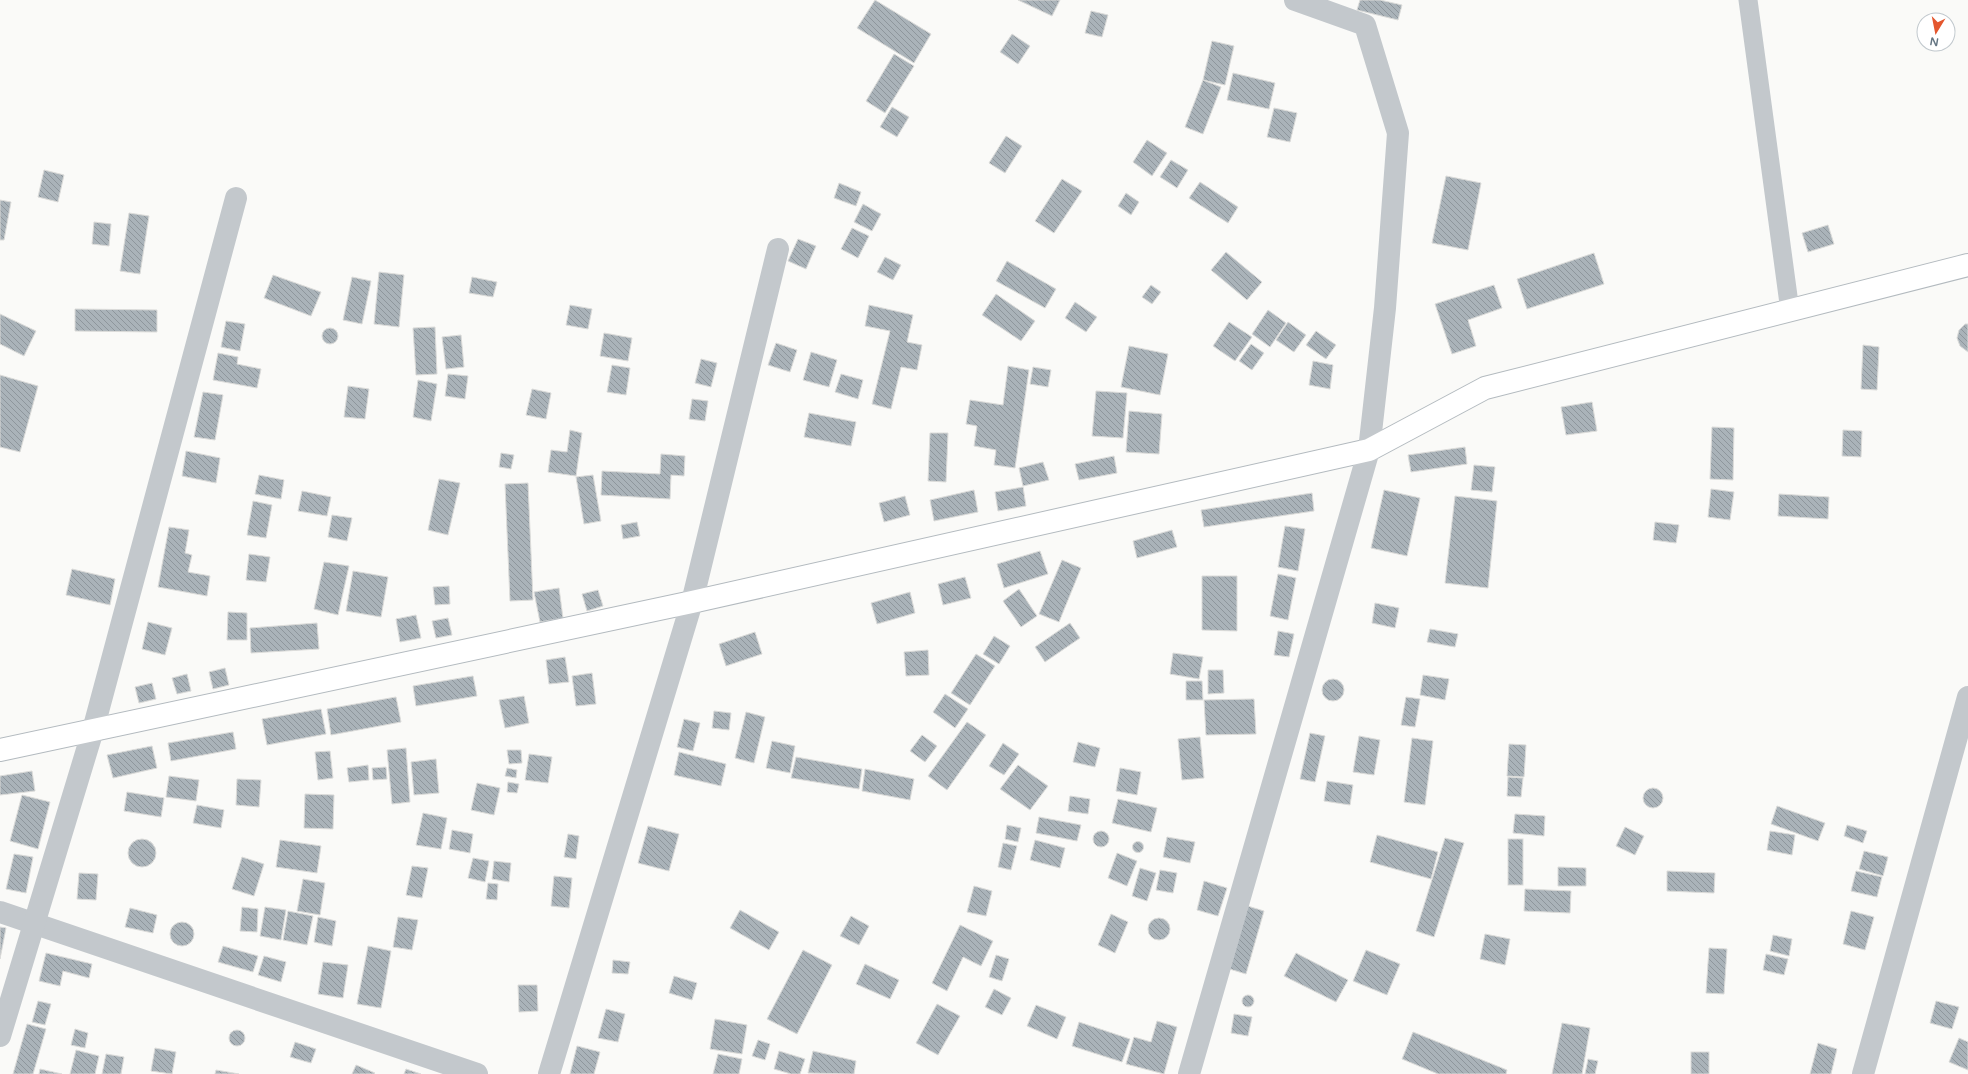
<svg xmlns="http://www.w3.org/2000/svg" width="1968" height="1074" viewBox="0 0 1968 1074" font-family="'Varela Round',sans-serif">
	<defs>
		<pattern id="building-back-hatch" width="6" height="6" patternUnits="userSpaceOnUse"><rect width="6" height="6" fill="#aab3b9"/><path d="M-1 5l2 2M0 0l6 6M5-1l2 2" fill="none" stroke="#8e969c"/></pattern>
	</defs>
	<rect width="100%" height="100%" fill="#fafaf8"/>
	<g fill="url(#building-back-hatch)" stroke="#dcdcda">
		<polygon points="875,0 931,34 914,63 857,28"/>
		<polygon points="1018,0 1060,0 1052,16"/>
		<polygon points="1360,0 1380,0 1402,5 1398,20 1357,10"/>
		<polygon points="1091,11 1108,15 1102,37 1085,33"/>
		<polygon points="1012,34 1030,46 1018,64 1000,52"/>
		<polygon points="1212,41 1234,46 1225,85 1203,80"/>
		<polygon points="894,54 914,66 885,113 866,101"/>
		<polygon points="1233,73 1275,83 1269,109 1227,100"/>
		<polygon points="1203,80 1221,87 1203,134 1185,127"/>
		<polygon points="892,107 909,117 897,137 880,127"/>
		<polygon points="1274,108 1297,113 1290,142 1267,137"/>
		<polygon points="1006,136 1022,146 1005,173 989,163"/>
		<polygon points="1147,140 1167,153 1152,176 1133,162"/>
		<polygon points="1171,160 1188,170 1177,188 1160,177"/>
		<polygon points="44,170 64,175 58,202 38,197"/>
		<polygon points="1446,176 1481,183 1468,250 1432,243"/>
		<polygon points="1062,179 1082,191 1054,233 1035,221"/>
		<polygon points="1200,182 1238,207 1228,223 1189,198"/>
		<polygon points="839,183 861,192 856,206 834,198"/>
		<polygon points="1126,193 1139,202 1131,215 1118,206"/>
		<polygon points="0,200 11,202 4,240 0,240"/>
		<polygon points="863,204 881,214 872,231 854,222"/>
		<polygon points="129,213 149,216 140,274 120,271"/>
		<polygon points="94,222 111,224 109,246 92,244"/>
		<polygon points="1828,225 1834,244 1808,252 1802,233"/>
		<polygon points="852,228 869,236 858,258 841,249"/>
		<polygon points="798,239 816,246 806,269 788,261"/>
		<polygon points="1226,252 1262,282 1247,300 1211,270"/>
		<polygon points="1594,253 1604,284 1527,309 1517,279"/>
		<polygon points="885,257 901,265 893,280 877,272"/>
		<polygon points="1007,261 1056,289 1045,308 996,281"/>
		<polygon points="379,272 404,275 399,327 374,324"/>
		<polygon points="273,275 321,292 311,316 264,298"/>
		<polygon points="352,277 371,281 362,324 343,320"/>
		<polygon points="472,277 497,282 493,297 469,293"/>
		<polygon points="1151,285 1161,292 1152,304 1142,297"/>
		<polygon points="1494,285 1502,308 1468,320 1476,346 1452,354 1435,304"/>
		<polygon points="996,294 1035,321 1021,341 982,315"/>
		<polygon points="1075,302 1097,317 1086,332 1065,318"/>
		<polygon points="570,305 592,309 588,329 566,325"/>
		<polygon points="869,305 913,315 907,342 922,345 917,370 901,367 891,409 872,404 890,331 865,326"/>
		<polygon points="75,309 157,310 157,332 75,331"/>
		<polygon points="1268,310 1286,323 1270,347 1252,334"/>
		<polygon points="0,314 36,331 24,356 0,344"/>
		<polygon points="226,321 245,324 240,351 221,347"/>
		<polygon points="1229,322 1252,337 1235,361 1213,346"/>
		<polygon points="1288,322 1306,335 1294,352 1276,340"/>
		<polygon points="1965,324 1968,324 1968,352 1960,346 1957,338 1959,330"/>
		<polygon points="435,327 437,374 416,375 413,328"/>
		<circle cx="330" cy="336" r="8"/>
		<polygon points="1316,331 1336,345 1326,359 1306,345"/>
		<polygon points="604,333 632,338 628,361 600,356"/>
		<polygon points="461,335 464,367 446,369 442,337"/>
		<polygon points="776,343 797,350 790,372 768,365"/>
		<polygon points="1251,344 1264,353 1252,370 1239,361"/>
		<polygon points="1863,345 1879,347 1877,390 1861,389"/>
		<polygon points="1129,346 1168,354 1160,395 1121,387"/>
		<polygon points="811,352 837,360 829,387 803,380"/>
		<polygon points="218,353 238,357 237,364 261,369 257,388 213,380"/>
		<polygon points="701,359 717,363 711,387 695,383"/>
		<polygon points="1313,361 1333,365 1330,389 1309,385"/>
		<polygon points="612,365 630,368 626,395 607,392"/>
		<polygon points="1008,366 1029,370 1015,468 994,465 996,450 974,446 977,426 966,424 970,400 1003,405"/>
		<polygon points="1033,367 1051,370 1048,387 1030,384"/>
		<polygon points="448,374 468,376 465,399 445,396"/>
		<polygon points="841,374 863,380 858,399 835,392"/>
		<polygon points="0,375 38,386 20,452 0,447"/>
		<polygon points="418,380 437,384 431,421 413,417"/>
		<polygon points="348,386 369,389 365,419 344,417"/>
		<polygon points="532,389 551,393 546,419 526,415"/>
		<polygon points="1096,391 1127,393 1123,438 1092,436"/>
		<polygon points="203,392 223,395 215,440 194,437"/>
		<polygon points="692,399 708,401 705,421 689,419"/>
		<polygon points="1592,402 1597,431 1566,435 1561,407"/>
		<polygon points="1129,411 1162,414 1159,454 1126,452"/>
		<polygon points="809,413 856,422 851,446 804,437"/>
		<polygon points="1712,427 1734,428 1733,480 1710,479"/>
		<polygon points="570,430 582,433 576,476 548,472 551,450 567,452"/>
		<polygon points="1843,430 1862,431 1861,457 1842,456"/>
		<polygon points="930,433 948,433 946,482 928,481"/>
		<polygon points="1465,447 1467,464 1411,472 1408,455"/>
		<polygon points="186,451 220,458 216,483 182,476"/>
		<polygon points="501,453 514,455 511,469 499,467"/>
		<polygon points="661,454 685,456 684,476 671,475 670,499 601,495 602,471 660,474"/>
		<polygon points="1114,456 1117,473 1079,480 1075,464"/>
		<polygon points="1043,462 1049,480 1023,486 1019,468"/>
		<polygon points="1474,465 1495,467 1492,492 1471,490"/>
		<polygon points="259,475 284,480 281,499 255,494"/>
		<polygon points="593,475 601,521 584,524 576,477"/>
		<polygon points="439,479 460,483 448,535 428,530"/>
		<polygon points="528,483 533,600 510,601 505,484"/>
		<polygon points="1023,487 1026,506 998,511 995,492"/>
		<polygon points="1711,489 1734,492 1730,520 1708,517"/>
		<polygon points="974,490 978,512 934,521 930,500"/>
		<polygon points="1384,490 1420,498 1407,556 1371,548"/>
		<polygon points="302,491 331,497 327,516 298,511"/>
		<polygon points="1312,493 1314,511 1204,527 1201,510"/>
		<polygon points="1779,494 1829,497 1828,519 1778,516"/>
		<polygon points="905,496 910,515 884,522 879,503"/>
		<polygon points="1455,496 1497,501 1488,588 1445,583"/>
		<polygon points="253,501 272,505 266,538 247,535"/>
		<polygon points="332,515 352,518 347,541 328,537"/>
		<polygon points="637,522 640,536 623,539 621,525"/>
		<polygon points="1655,522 1679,525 1676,543 1653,540"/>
		<polygon points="1285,526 1305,529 1298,571 1278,567"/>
		<polygon points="169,527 189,530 185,553 192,555 188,572 210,576 207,596 158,587"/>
		<polygon points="1172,530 1177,547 1137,558 1133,541"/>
		<polygon points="1040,551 1048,574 1004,588 997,564"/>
		<polygon points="249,554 270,557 266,582 246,580"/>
		<polygon points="1062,560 1081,568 1059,622 1039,614"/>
		<polygon points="324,562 349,566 338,615 314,609"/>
		<polygon points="72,569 115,579 110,605 66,595"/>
		<polygon points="353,571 388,577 381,617 346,611"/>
		<polygon points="1278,574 1296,578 1288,620 1270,616"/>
		<polygon points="1202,576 1237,576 1237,631 1202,630"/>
		<polygon points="965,577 971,598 943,605 938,584"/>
		<polygon points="449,586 450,604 435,605 433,587"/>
		<polygon points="559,588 563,618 540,622 534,592"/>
		<polygon points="1019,589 1037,616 1021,627 1003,601"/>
		<polygon points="598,590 603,606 587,611 582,594"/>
		<polygon points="910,592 915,613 877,624 871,603"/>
		<polygon points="1375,603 1399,608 1395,628 1372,623"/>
		<polygon points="228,612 247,613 247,640 227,640"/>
		<polygon points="416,615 421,638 400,642 396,619"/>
		<polygon points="448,618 452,635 436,638 432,621"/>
		<polygon points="148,622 172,628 165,655 142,649"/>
		<polygon points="317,623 319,649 251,653 250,628"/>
		<polygon points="1070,623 1080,638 1045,662 1035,647"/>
		<polygon points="1430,629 1458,634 1455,647 1427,642"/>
		<polygon points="1278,631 1294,634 1289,657 1274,655"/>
		<polygon points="755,632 762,654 726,666 719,644"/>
		<polygon points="994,636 1010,646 999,664 983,654"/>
		<polygon points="928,650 929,675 906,676 904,652"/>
		<polygon points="1173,653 1203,657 1199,679 1170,674"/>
		<polygon points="976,654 995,666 970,705 951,693"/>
		<polygon points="565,657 569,682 549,684 546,660"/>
		<polygon points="225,668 229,685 213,689 209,672"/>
		<polygon points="1208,670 1223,670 1224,693 1208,694"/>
		<polygon points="592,673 596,704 576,706 572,676"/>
		<polygon points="187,674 191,691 177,694 172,678"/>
		<polygon points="1423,675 1449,679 1445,700 1420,695"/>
		<polygon points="473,676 477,696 416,706 413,686"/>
		<circle cx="1333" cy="690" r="11"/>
		<polygon points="1186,681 1202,681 1203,700 1186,700"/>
		<polygon points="152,683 156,699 139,703 135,687"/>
		<polygon points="945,694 968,709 955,728 933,712"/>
		<polygon points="524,696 529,723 505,728 499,700"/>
		<polygon points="396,697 401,722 331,735 327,709"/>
		<polygon points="1406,697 1420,699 1415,727 1401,725"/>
		<polygon points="1254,699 1256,734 1206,735 1204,700"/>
		<polygon points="321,709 326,734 267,745 262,719"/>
		<polygon points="714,711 731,713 729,730 712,728"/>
		<polygon points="746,712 765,717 754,763 735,758"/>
		<polygon points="684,719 700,723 693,751 677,747"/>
		<polygon points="967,722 986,735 947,790 928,776"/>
		<polygon points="233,732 236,749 171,761 168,743"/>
		<polygon points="1310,733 1325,736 1315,782 1300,779"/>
		<polygon points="922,735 937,746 925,762 910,751"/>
		<polygon points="1359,736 1380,740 1374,775 1353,772"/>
		<polygon points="1200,737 1204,778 1182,780 1178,739"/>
		<polygon points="1412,738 1433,741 1425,805 1404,802"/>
		<polygon points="772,741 795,746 790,773 766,768"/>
		<polygon points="1078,742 1100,748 1095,767 1073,762"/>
		<polygon points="1003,743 1019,754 1004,775 989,766"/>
		<polygon points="1509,744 1526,745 1524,777 1507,776"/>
		<polygon points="152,746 157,768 113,778 107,755"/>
		<polygon points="406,748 410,802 392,804 387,750"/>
		<polygon points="507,750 521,750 522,763 509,764"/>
		<polygon points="330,751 333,778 318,780 315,752"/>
		<polygon points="679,752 726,764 721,786 674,775"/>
		<polygon points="529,754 552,757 548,783 525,780"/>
		<polygon points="796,757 862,769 859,789 791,778"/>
		<polygon points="436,759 439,793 414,795 411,762"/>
		<polygon points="368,765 369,780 349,782 347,768"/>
		<polygon points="1018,765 1048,786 1030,810 1000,789"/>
		<polygon points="386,767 387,779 373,780 372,768"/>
		<polygon points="507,768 517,770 516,778 505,776"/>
		<polygon points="1120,768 1141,772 1137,795 1116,791"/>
		<polygon points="865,769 914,779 910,800 862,791"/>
		<polygon points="32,771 35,791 0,795 0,776"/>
		<polygon points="169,776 199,780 196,801 166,797"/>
		<polygon points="1508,777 1523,778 1521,797 1507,796"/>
		<polygon points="237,779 261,780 259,807 236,805"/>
		<polygon points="1327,781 1353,785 1350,805 1324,801"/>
		<polygon points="508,782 519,784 517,793 507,792"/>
		<polygon points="477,783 500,788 494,815 471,810"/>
		<circle cx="1653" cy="798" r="10"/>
		<polygon points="127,792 164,798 161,817 124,811"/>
		<polygon points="305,794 334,795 333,829 304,828"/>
		<polygon points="22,795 50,802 38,849 10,841"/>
		<polygon points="1070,796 1090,799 1088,814 1068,811"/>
		<polygon points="1118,799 1157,808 1151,832 1112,823"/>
		<polygon points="197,805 224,810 221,828 193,823"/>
		<polygon points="1777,806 1825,823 1818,841 1771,824"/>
		<polygon points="423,813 447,818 441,849 416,845"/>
		<polygon points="1515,814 1545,816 1544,836 1513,833"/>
		<polygon points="1039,817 1081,825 1077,841 1036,833"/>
		<polygon points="1007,825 1021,828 1018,842 1005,839"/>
		<polygon points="1847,825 1867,831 1863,843 1844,836"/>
		<polygon points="648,826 679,834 669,871 638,863"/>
		<polygon points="1625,827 1644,836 1635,855 1616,846"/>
		<polygon points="452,830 473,834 470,853 449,849"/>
		<polygon points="1770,831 1795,835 1792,855 1767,850"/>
		<circle cx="1101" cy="839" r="8"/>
		<polygon points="568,834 579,836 576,859 564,857"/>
		<polygon points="1377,835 1438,852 1431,879 1370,862"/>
		<polygon points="1167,837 1195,842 1190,863 1163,857"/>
		<polygon points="1445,838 1464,843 1434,937 1416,931"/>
		<rect x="1508" y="839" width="15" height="46"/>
		<circle cx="142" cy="853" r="14"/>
		<polygon points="280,840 321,846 317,873 276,867"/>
		<polygon points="1035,840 1065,848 1060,868 1030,860"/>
		<circle cx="1138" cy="847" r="5.5"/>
		<polygon points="1003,843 1017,846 1011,870 998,867"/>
		<polygon points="1864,851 1888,857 1883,876 1859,869"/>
		<polygon points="1117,853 1137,861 1127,886 1108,878"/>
		<polygon points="14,854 33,857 26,893 6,889"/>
		<polygon points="242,857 264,864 254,896 232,889"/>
		<polygon points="473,858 489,861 485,882 468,878"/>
		<polygon points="494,861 511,863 509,882 492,879"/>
		<polygon points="412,866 428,868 422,898 406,895"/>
		<polygon points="1558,867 1586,868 1586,886 1558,886"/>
		<polygon points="1140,868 1156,873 1147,901 1132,896"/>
		<polygon points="1160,870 1177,873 1173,893 1156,890"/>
		<polygon points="1667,871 1715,873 1714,893 1667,891"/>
		<polygon points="1856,871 1882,877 1877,897 1851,891"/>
		<polygon points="79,873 98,874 96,900 77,899"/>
		<polygon points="554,876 572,878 569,908 551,906"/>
		<polygon points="303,879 325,883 320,915 297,911"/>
		<polygon points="1204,881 1227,888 1218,916 1197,910"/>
		<polygon points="488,883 498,884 497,900 486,899"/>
		<polygon points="974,886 992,891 986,916 967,912"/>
		<polygon points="1525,889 1571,891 1570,913 1524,911"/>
		<polygon points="1241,904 1264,911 1246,974 1223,967"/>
		<polygon points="242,907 258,909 257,932 240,931"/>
		<polygon points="265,907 286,910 281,940 260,936"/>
		<polygon points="130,908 157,915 153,933 125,927"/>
		<polygon points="740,910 779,932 769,950 730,928"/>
		<polygon points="288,911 313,916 307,945 283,940"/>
		<polygon points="1851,911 1874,917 1865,950 1843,944"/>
		<polygon points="1111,914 1128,922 1115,953 1098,945"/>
		<polygon points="851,916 869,926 859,945 840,936"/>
		<polygon points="318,917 336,921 332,946 314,942"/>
		<polygon points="398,917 418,920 412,950 393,947"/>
		<circle cx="1159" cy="929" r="11"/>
		<circle cx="182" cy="934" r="12"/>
		<polygon points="960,925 993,941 981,966 963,957 947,991 932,983"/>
		<polygon points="0,927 6,928 0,959"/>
		<polygon points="1485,934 1510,939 1505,965 1480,959"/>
		<polygon points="1773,935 1792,939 1789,956 1770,951"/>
		<polygon points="223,946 258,956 253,972 218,962"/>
		<polygon points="368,946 391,951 381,1008 357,1004"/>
		<polygon points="1709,948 1727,949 1724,994 1706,993"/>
		<polygon points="803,950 832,965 797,1034 767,1019"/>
		<polygon points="1366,950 1400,964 1387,995 1353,981"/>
		<polygon points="46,953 92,964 89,978 63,971 60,986 39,981"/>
		<polygon points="1296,953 1348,980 1336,1002 1284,976"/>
		<polygon points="1766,954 1788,959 1784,975 1763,970"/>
		<polygon points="996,955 1009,959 1002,981 989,977"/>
		<polygon points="264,956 286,962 281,982 258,975"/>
		<polygon points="613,960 630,962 628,974 612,973"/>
		<polygon points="323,962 348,965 343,998 318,994"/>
		<polygon points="865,964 899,980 890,999 856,984"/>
		<polygon points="674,976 697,983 692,1000 669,993"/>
		<polygon points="518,985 537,985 538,1011 519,1012"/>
		<polygon points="994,989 1011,998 1002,1015 985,1007"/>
		<circle cx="1248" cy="1001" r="6"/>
		<polygon points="38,1001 51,1004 45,1025 32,1022"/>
		<polygon points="1936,1001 1959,1007 1952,1029 1930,1023"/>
		<polygon points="937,1004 960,1016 938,1055 916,1043"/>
		<polygon points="1036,1005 1066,1017 1057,1039 1027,1026"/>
		<polygon points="606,1009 625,1014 618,1042 598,1038"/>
		<polygon points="1234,1014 1252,1017 1248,1036 1231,1033"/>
		<polygon points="715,1019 747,1025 742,1054 710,1049"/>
		<polygon points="1157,1021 1177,1027 1164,1074 1126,1064 1134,1037 1151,1042"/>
		<polygon points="1079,1022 1130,1039 1122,1062 1072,1046"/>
		<polygon points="1562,1023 1590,1028 1582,1074 1552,1074"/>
		<polygon points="27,1024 46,1029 33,1074 13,1074"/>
		<polygon points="75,1029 88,1033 85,1048 71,1045"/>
		<circle cx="237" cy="1038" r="8"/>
		<polygon points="1413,1032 1507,1070 1506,1074 1438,1074 1402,1059"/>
		<polygon points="1959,1038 1968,1042 1968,1070 1949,1062"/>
		<polygon points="758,1040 770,1044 765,1060 752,1056"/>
		<polygon points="295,1042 316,1049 311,1063 290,1057"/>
		<polygon points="1818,1043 1837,1049 1831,1074 1810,1074"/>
		<polygon points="577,1046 600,1052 594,1074 570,1074"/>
		<polygon points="155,1048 176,1052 172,1074 151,1071"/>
		<polygon points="76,1050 99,1056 95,1074 70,1074"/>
		<polygon points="779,1051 805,1059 800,1074 791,1074 774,1069"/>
		<polygon points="813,1051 856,1061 854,1074 808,1073"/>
		<rect x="1691" y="1052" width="18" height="22"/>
		<polygon points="106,1054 124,1057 121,1074 102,1074"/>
		<polygon points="718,1054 742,1059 739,1074 713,1074"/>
		<polygon points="1588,1059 1598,1061 1595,1074 1585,1074"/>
		<polygon points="356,1065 375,1073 374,1074 352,1074"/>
		<polygon points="40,1069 62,1074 39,1074"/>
		<polygon points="406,1069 421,1074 404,1074"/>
		<polygon points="216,1070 239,1074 215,1074"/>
	</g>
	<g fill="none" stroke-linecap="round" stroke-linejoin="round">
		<g stroke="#b3babf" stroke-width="24">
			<polyline id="secondary" points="0,750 692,602 1369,450 1485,388 1968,265"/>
		</g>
		<polyline stroke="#c3c8cc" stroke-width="19" points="1748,0 1790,311"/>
		<g stroke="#c3c8cc" stroke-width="22">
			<polyline points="0,912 477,1074"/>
			<polyline points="0,1036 93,730 236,198"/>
			<polyline points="549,1074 692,602 778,249"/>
			<polyline points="1189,1074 1369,450 1385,308 1398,133 1365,25 1295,0"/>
			<polyline points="1863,1074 1968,697"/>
		</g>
		<use href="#secondary" stroke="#fff" stroke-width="22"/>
	</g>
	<g transform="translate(1936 32) rotate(190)"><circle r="19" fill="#ffffff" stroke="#c1c8cd"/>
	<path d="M0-3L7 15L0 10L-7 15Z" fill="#e4572e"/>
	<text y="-6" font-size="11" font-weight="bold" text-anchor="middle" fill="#657683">N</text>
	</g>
</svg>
